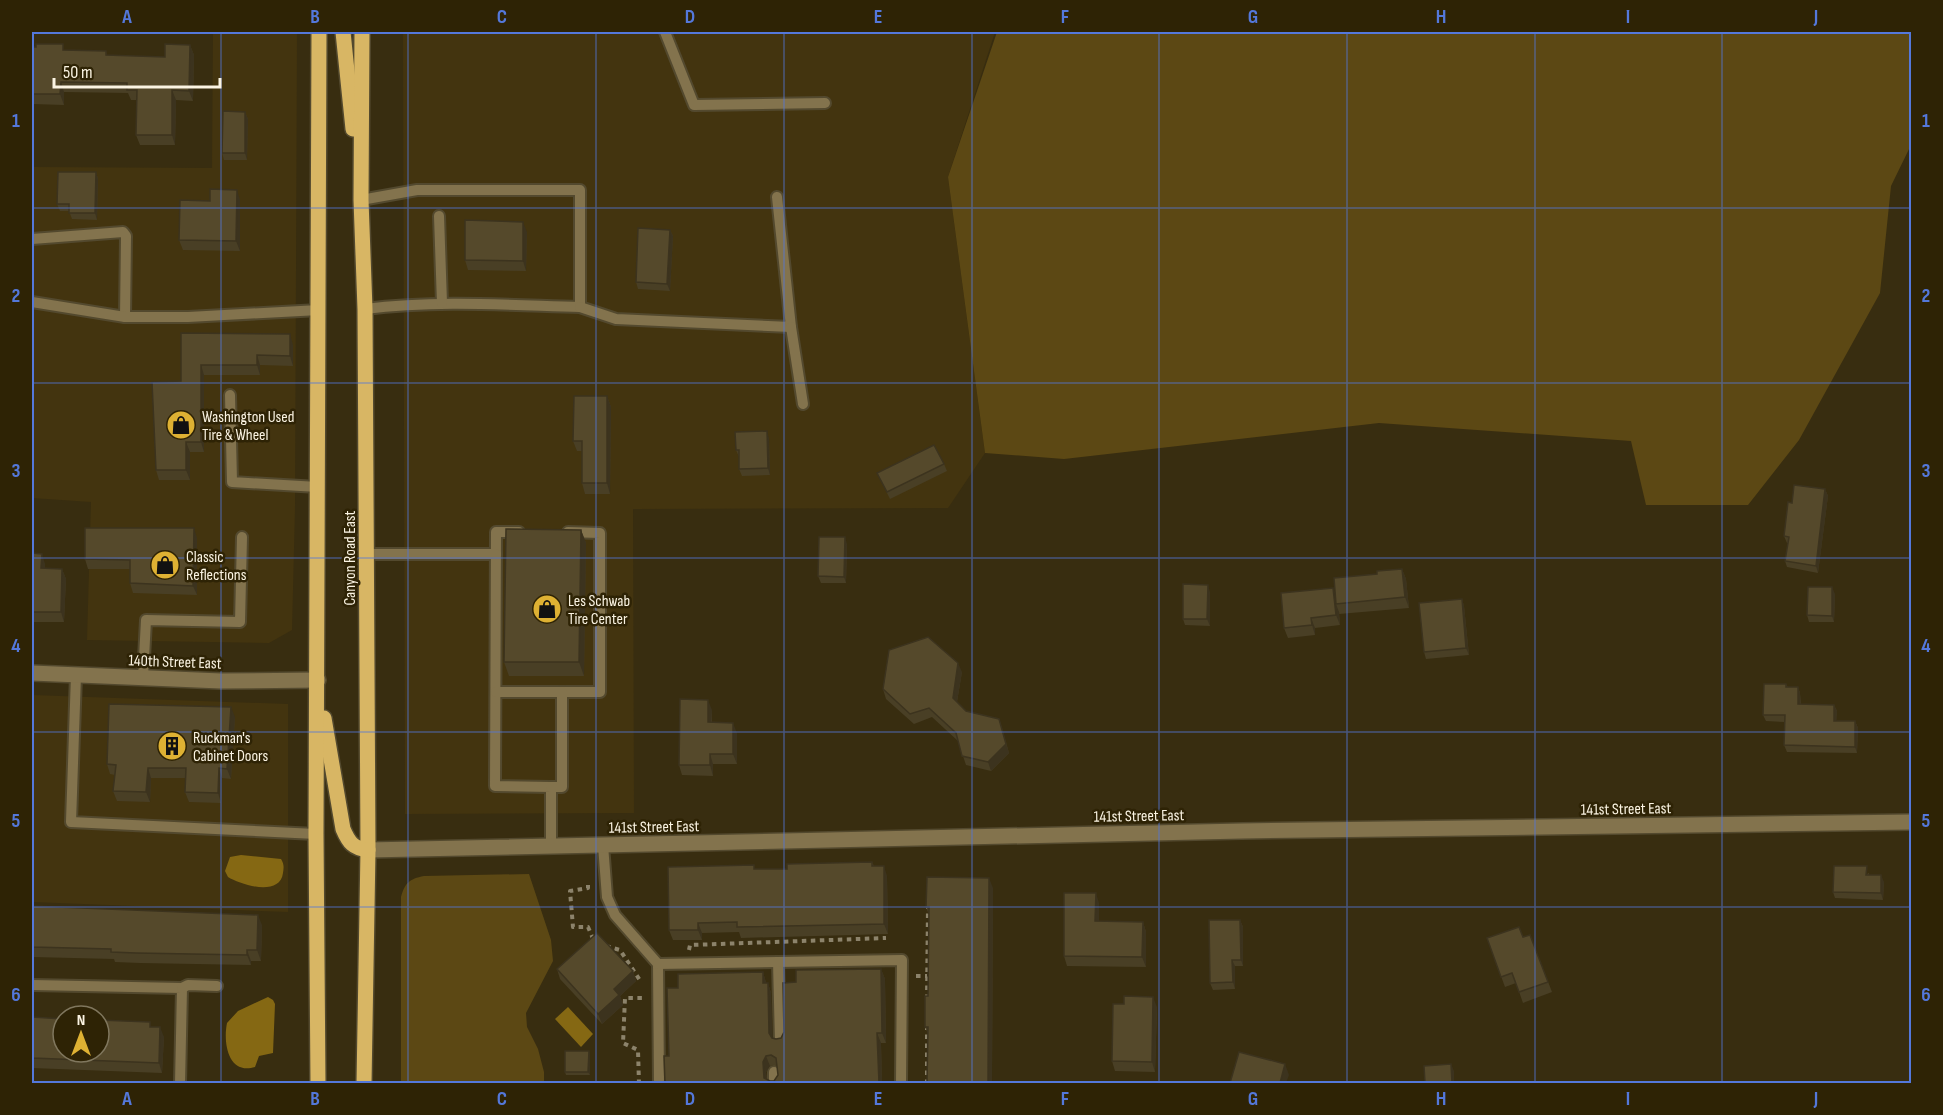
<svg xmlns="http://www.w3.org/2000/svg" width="1943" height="1115" viewBox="0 0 1943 1115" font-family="'Sofia Sans Condensed',sans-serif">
	<rect width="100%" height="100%" fill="#382d10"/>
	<g fill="#43340f">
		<polygon points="213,32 297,32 295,508 292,630 269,643 87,640 91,502 32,498 32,167 212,168"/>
		<polygon points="403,32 995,32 948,177 985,453 948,508 633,509 634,813 405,814"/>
		<polygon points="32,695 288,704 288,912 32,902"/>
	</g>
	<g fill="#5c4814">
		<polygon points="997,32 1911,32 1911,145 1891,186 1880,293 1799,440 1748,505 1646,505 1631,441 1379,423 1064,459 985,453 948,177"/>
		<path d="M529,874L551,940L553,961L526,1013L527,1027L538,1049L544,1072V1083H401V897C405,883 409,879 424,876Z"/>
	</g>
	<g fill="#856813">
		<path d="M241,855L281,859C284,864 284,867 283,873C280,897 241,885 228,877L225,871L230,857Z"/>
		<path d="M268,997L273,1000L275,1004L273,1053L259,1056L255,1067C228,1075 223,1043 227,1023L238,1011Z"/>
		<polygon points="568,1007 593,1034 581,1047 555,1019"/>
	</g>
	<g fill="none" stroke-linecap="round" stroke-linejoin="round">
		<g stroke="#53492e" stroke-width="14">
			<g id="service">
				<polyline points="665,32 694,105 825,103"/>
				<path d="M361,200L417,190H580V307C507,305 437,300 365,309"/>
				<polyline points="439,216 442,303"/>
				<polyline points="32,239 123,232 126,236 125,317"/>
				<polyline points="32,302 125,317 188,317 319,310"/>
				<polyline points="580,307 616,319 791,327 777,197"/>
				<polyline points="791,327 803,404"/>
				<polyline points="230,395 232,482 318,487"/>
				<polyline points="519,532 496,532 495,786 551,787 551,846"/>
				<polyline points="366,554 496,554"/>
				<polyline points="76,675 71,822 316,834"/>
				<polyline points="143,677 146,620 240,622 242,537"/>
				<polyline points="496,692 600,692 600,533 568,532"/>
				<polyline points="551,787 562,787 562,692"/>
				<polyline points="603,845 607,897 615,915 658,964 659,1084"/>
				<polyline points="778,962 780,1042"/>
				<polyline points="658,964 902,960 901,1084"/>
				<polyline points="32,985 182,988 180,1084"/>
				<polyline points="182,988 188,985 217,986"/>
				<polyline points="774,1072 774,1084"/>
			</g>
		</g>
		<g stroke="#53492e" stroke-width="18">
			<g id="minor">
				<polyline points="32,673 221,681 318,680"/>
				<polyline points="368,850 1242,831 1912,822"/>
			</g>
		</g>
		<g stroke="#53492e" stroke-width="18">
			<g id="primary">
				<polyline points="343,32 353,129"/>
				<polyline points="362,32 361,200 365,309 368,850 364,1084"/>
				<path d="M324,718L343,829C349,843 353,848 368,850"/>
				<polyline points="318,1084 316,834 319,32"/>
			</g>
		</g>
		<g stroke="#8c836b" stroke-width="4" stroke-dasharray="4.5 4.5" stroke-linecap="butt">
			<polyline points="588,885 588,888 570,891 573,927 588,927 594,941"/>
			<polyline points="606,946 620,950 641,982"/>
			<polyline points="689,950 690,945 886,938"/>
			<polyline points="916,976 927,976"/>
			<polyline points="927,999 928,908"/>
			<polyline points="639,1084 638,1050 623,1043 625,998 643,998"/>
			<polyline points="927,1084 927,1028"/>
		</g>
		<use href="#service" stroke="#83734d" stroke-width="10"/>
		<use href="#minor" stroke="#83734d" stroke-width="15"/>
		<use href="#primary" stroke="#d8b664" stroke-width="15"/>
	</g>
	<g fill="#493f25" fill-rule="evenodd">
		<polygon points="190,45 194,55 193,101 176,100 175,145 140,145 136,135 137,100 131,100 128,93 64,92 64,105 32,104 32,47 65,50 106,51 107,55 165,57"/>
		<polygon points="245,112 248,119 247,160 224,160 222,153"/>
		<polygon points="96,172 98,179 97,220 72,219 69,211 60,211 57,204"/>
		<polygon points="240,200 240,251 183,250 179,240 210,201"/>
		<polygon points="670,230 673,236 670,291 638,289 636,282"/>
		<polygon points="527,232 526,271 468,270 465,260"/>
		<polygon points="181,333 293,345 293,366 260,365 260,375 204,375 204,452 190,452 190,480 159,480 156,470 181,381"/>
		<polygon points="607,396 611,407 610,494 585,494 582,483 582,451 577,451 573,441"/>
		<polygon points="769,438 770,475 742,476 739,469 739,457 736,450"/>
		<polygon points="944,464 947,471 890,499 877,473"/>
		<polygon points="1825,489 1828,496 1818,573 1787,567 1785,561 1788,543 1787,543 1784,536 1792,503"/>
		<polygon points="581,530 586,543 584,676 509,676 504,662"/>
		<polygon points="197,538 197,595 133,593 130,583 130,569 88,569 85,559"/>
		<polygon points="847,544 846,583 821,583 818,576"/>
		<polygon points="32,553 45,564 45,568 62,569 66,579 64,622 34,622 32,614"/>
		<polygon points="1402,569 1406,579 1409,608 1339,614 1339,612 1340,625 1315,628 1315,635 1288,638 1284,628 1335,591"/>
		<polygon points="1210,592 1210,626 1185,625 1183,619"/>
		<polygon points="1835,594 1834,622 1809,622 1807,615"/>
		<polygon points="1462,599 1464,606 1469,655 1426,659 1424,652"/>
		<polygon points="962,672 957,702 966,711 999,719 1002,728 1009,753 991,771 966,765 958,741 932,717 914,724 886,699 883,689"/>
		<polygon points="1786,684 1788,687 1798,687 1800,693 1801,704 1834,705 1837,711 1836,721 1855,721 1858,728 1857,753 1787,752 1784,745 1785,722 1766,721 1763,715"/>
		<polygon points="712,710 712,722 737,733 737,764 713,764 713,776 682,775 679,765"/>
		<polygon points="235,717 231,779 222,778 221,803 189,802 185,792 186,778 151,778 150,802 117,801 113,791 115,775 110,774 107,764"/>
		<polygon points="872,862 874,866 887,876 888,934 741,938 739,932 702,933 702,940 673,940 669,930 755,869 787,869"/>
		<polygon points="1869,873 1869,875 1884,882 1883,900 1835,898 1833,892"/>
		<polygon points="993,888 992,1083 927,1083 928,1034 925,1027 928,996 929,915 926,907"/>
		<polygon points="1099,903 1099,921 1143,922 1146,932 1146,967 1067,966 1064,956"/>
		<polygon points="32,906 262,925 261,961 251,961 251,965 140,963 115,962 114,959 32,957"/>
		<polygon points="1240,920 1243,927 1243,966 1235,966 1235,989 1213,990 1210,983"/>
		<polygon points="1530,935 1552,992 1523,1003 1516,983 1505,987 1487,938 1523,937"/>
		<polygon points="557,969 633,971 636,981 620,996 623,1005 602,1024 560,979"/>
		<path d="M881,969L885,979L886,1043H881L882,1083H665L678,988L763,972L766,983H768L771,993L772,1038L776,1039L781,1038L784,1032L796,982ZM775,1065L777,1066L778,1075L774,1081H770L767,1080L766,1072L770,1066Z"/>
		<polygon points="1124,1004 1157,1007 1155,1072 1115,1071 1112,1061"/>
		<polygon points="32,1017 151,1027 164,1037 162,1073 32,1068"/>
		<polygon points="589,1051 590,1055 590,1075 566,1075 565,1072"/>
	</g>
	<g fill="#3c331e">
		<polygon points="190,45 194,55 193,101 189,91"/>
		<polygon points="61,82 64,92 64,105 60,94"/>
		<polygon points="172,90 176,100 175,145 172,135"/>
		<polygon points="245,112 248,119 247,160 245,153"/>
		<polygon points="96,172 98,179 97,220 95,213"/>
		<polygon points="237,190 240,200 240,251 236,241"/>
		<polygon points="523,222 527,232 526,271 523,261"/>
		<polygon points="670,230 673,236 670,291 667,284"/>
		<polygon points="290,334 293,345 293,366 290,356"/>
		<polygon points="257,355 260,365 260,375 257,365"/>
		<polygon points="201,365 204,375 204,452 201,442"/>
		<polygon points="607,396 611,407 610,494 607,483"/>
		<polygon points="767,431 769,438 770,475 768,468"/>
		<polygon points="186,442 190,452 190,480 186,470"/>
		<polygon points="1825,489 1828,496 1818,573 1816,566"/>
		<polygon points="194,528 197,538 197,595 193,586"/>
		<polygon points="581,530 586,543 584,676 579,662"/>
		<polygon points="845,537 847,544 846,583 844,577"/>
		<polygon points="42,554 45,564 45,578 41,568"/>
		<polygon points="62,569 66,579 64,622 61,612"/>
		<polygon points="1402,569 1406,579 1409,608 1405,597"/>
		<polygon points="1208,585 1210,592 1210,626 1207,619"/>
		<polygon points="1832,587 1835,594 1834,622 1832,616"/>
		<polygon points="1333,588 1337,598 1336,604 1339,612 1340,625 1336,615"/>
		<polygon points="1462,599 1464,606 1469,655 1466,648"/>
		<polygon points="1311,618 1315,628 1315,635 1312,625"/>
		<polygon points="958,663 962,672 956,707 953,698"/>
		<polygon points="1798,687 1800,693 1801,710 1798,704"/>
		<polygon points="708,700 712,710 711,732 708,722"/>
		<polygon points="1834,705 1837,711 1836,728 1834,721"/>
		<polygon points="231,707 235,717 231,779 227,769"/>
		<polygon points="999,719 1009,753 991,771 988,762"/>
		<polygon points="1855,721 1858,728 1857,753 1855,747"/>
		<polygon points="733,723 737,733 737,764 733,754"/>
		<polygon points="710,754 713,764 713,776 710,765"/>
		<polygon points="148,768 151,778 150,802 146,792"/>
		<polygon points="219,768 222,778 221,803 218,793"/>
		<polygon points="884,866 887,876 888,934 884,924"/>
		<polygon points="1881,875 1884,882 1883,900 1881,893"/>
		<polygon points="989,878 993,888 992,1083 988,1083"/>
		<polygon points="1096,893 1099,903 1099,931 1095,921"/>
		<polygon points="258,915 262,925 261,961 257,950"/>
		<polygon points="1240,920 1243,927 1243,966 1241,960"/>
		<polygon points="1143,922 1146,932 1146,967 1142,957"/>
		<polygon points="698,923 702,933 702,940 698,930"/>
		<polygon points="247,950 251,961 251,965 247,955"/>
		<polygon points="1232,960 1235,966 1235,989 1233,982"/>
		<polygon points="881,969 885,979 886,1043 882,1033"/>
		<polygon points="633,971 636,981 620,996 623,1005 602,1024 598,1014 614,989"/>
		<polygon points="763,972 766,982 767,993 763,983"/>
		<polygon points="768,983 771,993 773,1043 769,1033"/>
		<polygon points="1153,997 1157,1007 1155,1072 1152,1062"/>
		<polygon points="160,1027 164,1037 162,1073 159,1063"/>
		<polygon points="877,1033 881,1043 882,1083 879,1083"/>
		<polygon points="589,1051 590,1055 590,1075 588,1072"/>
		<polygon points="766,1056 770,1066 766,1072 767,1083 764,1078 763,1062"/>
		<polygon points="1285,1064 1289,1075 1286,1083 1280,1083"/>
		<polygon points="1451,1064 1454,1071 1454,1083 1452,1083"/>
	</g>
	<g fill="#55492b" stroke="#3c331e" stroke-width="1.5" fill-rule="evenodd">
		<polygon points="36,44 63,44 63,50 106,51 106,55 165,57 165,44 190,45 189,91 172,90 172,135 136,135 137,90 127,90 127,83 61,82 60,94 32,94 32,47 36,47"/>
		<polygon points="223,111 245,112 245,153 222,153"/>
		<polygon points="58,172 96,172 95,213 69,213 69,204 57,204"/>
		<polygon points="210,189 237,190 236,241 179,240 180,200 210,201"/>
		<polygon points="465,220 523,222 523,261 465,260"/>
		<polygon points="638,228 670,230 667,284 636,282"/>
		<polygon points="181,333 290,334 290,356 257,355 257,365 201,365 201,442 186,442 186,470 156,470 152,382 181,381"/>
		<polygon points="574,396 607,396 607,483 582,483 582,441 573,441"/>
		<polygon points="767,431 768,468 739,469 739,450 736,450 735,432"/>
		<polygon points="934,445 944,464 887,492 877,473"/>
		<polygon points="1794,485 1825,489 1816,566 1785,561 1789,537 1784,536 1788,502 1792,503"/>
		<polygon points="85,528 194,528 193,586 130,583 130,560 85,559"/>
		<polygon points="506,529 581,530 579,662 504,662"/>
		<polygon points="819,537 845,537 844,577 818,576"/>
		<polygon points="32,553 42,554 41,568 62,569 61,612 32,612"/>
		<polygon points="1402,569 1405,597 1336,604 1334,578 1377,574 1377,571"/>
		<polygon points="1183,584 1208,585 1207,619 1183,619"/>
		<polygon points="1808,587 1832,587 1832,616 1807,615"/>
		<polygon points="1333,588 1336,615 1311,618 1312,625 1284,628 1281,593"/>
		<polygon points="1462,599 1466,648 1424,652 1419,603"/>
		<polygon points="928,637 958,663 953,698 966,711 999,719 1006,744 988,762 962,756 956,733 929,708 910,714 883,689 889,650"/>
		<polygon points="1764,684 1786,684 1786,687 1798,687 1798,704 1834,705 1834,721 1855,721 1855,747 1784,745 1785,715 1763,715"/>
		<polygon points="680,699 708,700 708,722 733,723 733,754 710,754 710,765 679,765"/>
		<polygon points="109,704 231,707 227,769 219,768 218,793 185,792 186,768 148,768 146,792 113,791 116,765 107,764"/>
		<polygon points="872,862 872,866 884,866 884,924 737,927 737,922 698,923 698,930 669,930 668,867 754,865 754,869 787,869 787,864"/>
		<polygon points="1834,866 1867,866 1866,875 1881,875 1881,893 1833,892"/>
		<polygon points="927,877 989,878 988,1083 927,1083 928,1027 925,1027 925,996 928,996 929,907 926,907"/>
		<polygon points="1064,893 1096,893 1095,921 1143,922 1142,957 1064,956"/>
		<polygon points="32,906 258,915 257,950 247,950 247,955 136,953 111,952 111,949 32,947"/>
		<polygon points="1209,920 1240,920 1241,960 1232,960 1233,982 1210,983"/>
		<polygon points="1519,927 1523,937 1530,935 1548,982 1519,992 1512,973 1501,977 1487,938"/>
		<polygon points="597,933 633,971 614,989 619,995 598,1014 557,969"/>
		<path d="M881,969L882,1033H877L879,1083H665L664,1056H669L667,988H678V974L763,972V983H768L769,1033L772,1038L776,1039L781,1038L784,1032L783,983L796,982V970ZM771,1055L776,1058L778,1075L774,1081H770L764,1078L763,1062L766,1056Z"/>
		<polygon points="1124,996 1153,997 1152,1062 1112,1061 1113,1004 1124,1004"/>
		<polygon points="32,1017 63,1019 63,1052 99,1052 99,1020 150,1022 150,1027 160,1027 159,1063 32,1058"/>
		<polygon points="565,1051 589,1051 588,1072 565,1072"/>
		<polygon points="1239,1052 1285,1064 1280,1083 1230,1083"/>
		<polygon points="1451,1064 1452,1083 1460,1082 1460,1083 1425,1083 1424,1066"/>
	</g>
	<path fill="none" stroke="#5478db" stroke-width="1.5" stroke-opacity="0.55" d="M221,32V1084M408,32V1084M596,32V1084M784,32V1084M972,32V1084M1159,32V1084M1347,32V1084M1535,32V1084M1722,32V1084M32,208H1912M32,383H1912M32,558H1912M32,732H1912M32,907H1912"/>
	<defs>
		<g id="shop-disc" transform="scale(1.5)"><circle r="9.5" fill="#deb133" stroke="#2e2305"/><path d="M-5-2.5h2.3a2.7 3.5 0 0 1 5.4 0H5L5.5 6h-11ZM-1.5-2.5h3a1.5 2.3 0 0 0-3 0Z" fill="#111"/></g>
		<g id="building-disc" transform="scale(1.5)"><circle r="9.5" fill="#deb133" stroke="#2e2305"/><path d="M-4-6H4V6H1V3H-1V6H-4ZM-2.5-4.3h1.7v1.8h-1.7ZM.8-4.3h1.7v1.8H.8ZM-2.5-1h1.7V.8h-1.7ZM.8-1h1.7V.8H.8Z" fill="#111"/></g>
	</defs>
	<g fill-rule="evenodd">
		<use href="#shop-disc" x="181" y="425"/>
		<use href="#shop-disc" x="165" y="565"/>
		<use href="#shop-disc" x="547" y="609"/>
		<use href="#building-disc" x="172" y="746"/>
	</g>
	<g text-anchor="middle" stroke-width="5" stroke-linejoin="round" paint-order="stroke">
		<g font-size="16" fill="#fbf4e3" stroke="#2e2305" text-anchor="start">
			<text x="202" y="422">Washington Used<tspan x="202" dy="18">Tire &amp; Wheel</tspan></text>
			<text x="186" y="562">Classic<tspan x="186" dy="18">Reflections</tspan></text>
			<text x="568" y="606">Les Schwab<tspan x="568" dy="18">Tire Center</tspan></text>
			<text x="193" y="743">Ruckman's<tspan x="193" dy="18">Cabinet Doors</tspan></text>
		</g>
		<g font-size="16" fill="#fbf4e3" stroke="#2e2305">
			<text transform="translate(349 558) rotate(-90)" y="6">Canyon Road East</text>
			<text transform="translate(175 661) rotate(2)" y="6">140th Street East</text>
			<text transform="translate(1626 808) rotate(-1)" y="6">141st Street East</text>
			<text transform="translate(1139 815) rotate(-1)" y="6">141st Street East</text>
			<text transform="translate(654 826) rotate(-1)" y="6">141st Street East</text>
		</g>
	</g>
	<rect width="1943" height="1115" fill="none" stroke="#2e2305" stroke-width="66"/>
	<g transform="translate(81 1034)"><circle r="28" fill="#2e2305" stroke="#80775e" stroke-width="1.5"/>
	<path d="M0-4.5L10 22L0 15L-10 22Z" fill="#deb133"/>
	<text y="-9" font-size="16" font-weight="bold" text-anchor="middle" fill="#fbf4e3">N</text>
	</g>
	<path d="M54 78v9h166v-9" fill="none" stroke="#fbf4e3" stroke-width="3"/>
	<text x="63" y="78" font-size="18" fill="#fbf4e3" stroke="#2e2305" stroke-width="4.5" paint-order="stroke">50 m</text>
	<rect x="33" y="33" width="1877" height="1049" fill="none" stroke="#5478db" stroke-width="2"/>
	<g font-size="20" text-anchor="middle" font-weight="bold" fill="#5478db">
		<text x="127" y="23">A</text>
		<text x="315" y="23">B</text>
		<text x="502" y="23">C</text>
		<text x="690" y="23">D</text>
		<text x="878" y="23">E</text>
		<text x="1065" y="23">F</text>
		<text x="1253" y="23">G</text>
		<text x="1441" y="23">H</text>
		<text x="1628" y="23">I</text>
		<text x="1816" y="23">J</text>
		<text x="16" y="127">1</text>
		<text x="1926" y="127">1</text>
		<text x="16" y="302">2</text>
		<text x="1926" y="302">2</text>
		<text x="16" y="477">3</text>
		<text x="1926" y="477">3</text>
		<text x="16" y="652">4</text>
		<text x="1926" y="652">4</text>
		<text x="16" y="827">5</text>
		<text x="1926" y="827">5</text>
		<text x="16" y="1001">6</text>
		<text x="1926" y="1001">6</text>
		<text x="127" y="1105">A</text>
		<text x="315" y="1105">B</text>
		<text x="502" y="1105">C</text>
		<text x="690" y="1105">D</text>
		<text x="878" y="1105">E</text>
		<text x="1065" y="1105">F</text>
		<text x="1253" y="1105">G</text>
		<text x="1441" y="1105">H</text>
		<text x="1628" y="1105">I</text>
		<text x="1816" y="1105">J</text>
	</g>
</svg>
